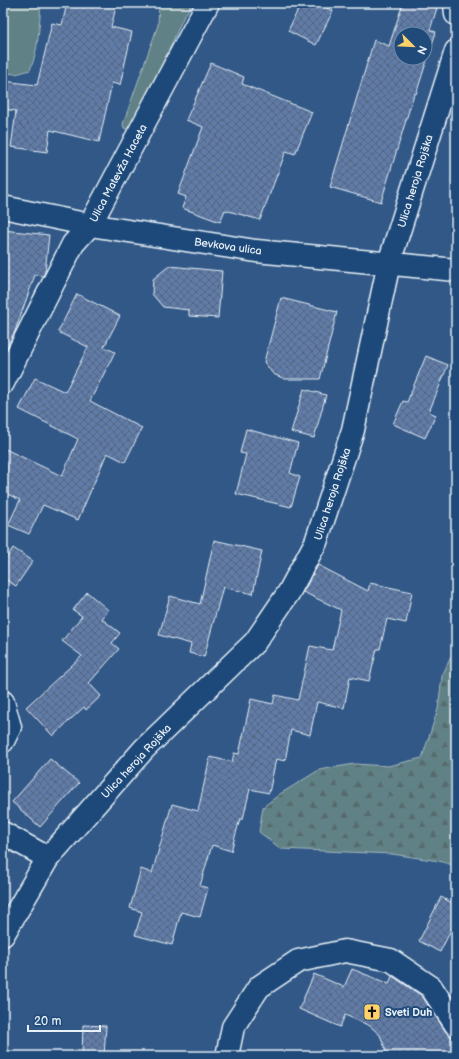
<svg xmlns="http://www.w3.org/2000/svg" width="459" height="1059" viewBox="0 0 459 1059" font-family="'Balsamiq Sans',sans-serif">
	<defs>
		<pattern id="forest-firs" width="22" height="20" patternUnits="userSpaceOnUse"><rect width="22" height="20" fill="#608185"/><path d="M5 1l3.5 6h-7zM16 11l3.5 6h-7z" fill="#566a6d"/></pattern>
		<pattern id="building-cross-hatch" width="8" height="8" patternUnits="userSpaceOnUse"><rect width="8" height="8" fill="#5f7ba8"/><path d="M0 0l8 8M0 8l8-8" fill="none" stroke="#54647e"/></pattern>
	</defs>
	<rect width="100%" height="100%" fill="#315887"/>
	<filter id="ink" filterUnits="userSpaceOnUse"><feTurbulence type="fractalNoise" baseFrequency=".025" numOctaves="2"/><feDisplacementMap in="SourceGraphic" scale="8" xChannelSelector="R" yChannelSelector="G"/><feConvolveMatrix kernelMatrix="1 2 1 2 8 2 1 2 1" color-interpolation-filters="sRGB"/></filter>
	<g filter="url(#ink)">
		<g fill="#608185" stroke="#a4b9be">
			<path d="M3,3H41C39,26 39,49 30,70L16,74L3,73Z"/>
			<polygon points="159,3 193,3 183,18 151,91 128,130 124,128 123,124 158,25"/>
			<polygon points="3,1035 10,1056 3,1056"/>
		</g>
		<polygon fill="url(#forest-firs)" stroke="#a4b9be" points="456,646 456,866 439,861 392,854 281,849 259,832 263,807 280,794 319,770 354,764 388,766 422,758 438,709 442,676"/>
		<g fill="url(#building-cross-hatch)" stroke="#e8f1f8" fill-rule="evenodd">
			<polygon points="67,3 117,3 111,27 132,32 120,85 112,83 99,142 50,130 47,152 11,147 16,111 3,109 3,81 37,85 52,23 62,25"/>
			<polygon points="301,3 316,3 333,11 316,45 288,31"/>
			<path d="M403,3H421L437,8L430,30L436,32L416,94H414L381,202L330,187L374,40L389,46ZM401,34H425V58H401Z"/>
			<polygon points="211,63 244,77 242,84 312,112 295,154 286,151 260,220 225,210 220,222 182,208 186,197 178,194 203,127 186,120"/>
			<polygon points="3,230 49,235 45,272 43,276 35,275 15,331 3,355"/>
			<polygon points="169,266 222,271 218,318 189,316 189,310 163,307 152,294 153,279"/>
			<polygon points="77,294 120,316 104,347 115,352 90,401 142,428 125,462 107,453 78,520 43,505 29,534 8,525 20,500 3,492 3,448 62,476 78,439 19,409 35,378 65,392 88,347 58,332"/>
			<polygon points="281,298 337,312 320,379 285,379 273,374 264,362"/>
			<polygon points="426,356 448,365 429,412 436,415 425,438 393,424 403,401 407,402"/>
			<polygon points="304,389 326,395 314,438 291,432"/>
			<polygon points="246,429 298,443 290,473 300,477 291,507 236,494 246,454 240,453"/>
			<polygon points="214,540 262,551 253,594 223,587 204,657 189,653 191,644 159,635 170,596 200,604"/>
			<polygon points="13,548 33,561 16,586 3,578 3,563"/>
			<polygon points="318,565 368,591 370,583 412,592 406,623 387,619 380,649 377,649 369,681 350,677 344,708 317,702 310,735 291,730 285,761 276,759 269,793 250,789 243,819 240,819 231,851 212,845 200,886 208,888 200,917 181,912 172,945 135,935 142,912 130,908 141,869 152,873 172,804 198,811 210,757 232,762 234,753 239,754 251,699 273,704 275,695 298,700 310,646 332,650 341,610 303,592"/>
			<polygon points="87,592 108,610 102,619 120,633 112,643 119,649 89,683 101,696 86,710 84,707 53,736 26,707 82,656 62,641 82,616 73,610"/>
			<polygon points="50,759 79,783 40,827 12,802"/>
			<polygon points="441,897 456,905 456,920 440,952 419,941"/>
			<polygon points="352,969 389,984 392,976 422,996 446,1032 452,1037 454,1056 388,1056 380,1035 370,1026 345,1015 340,1027 299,1009 314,974 344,987"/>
			<polygon points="83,1025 106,1026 104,1056 82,1056"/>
		</g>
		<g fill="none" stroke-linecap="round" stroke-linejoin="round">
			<g stroke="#e8f1f8" stroke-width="25">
				<g id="minor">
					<polyline points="455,3 456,14"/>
					<polyline points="3,207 90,225 256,251 456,270"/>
					<polyline points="3,383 73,244 90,225 208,3"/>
					<polyline points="3,702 10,727 3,741"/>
					<polyline points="3,833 48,858"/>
					<polyline points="3,935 48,858 144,749 255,642 289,592 316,542 353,430 389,263 456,51"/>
					<polyline points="227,1056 233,1027 259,987 298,961 345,951 391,960 431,987 456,1025"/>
				</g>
			</g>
			<use href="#minor" stroke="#1f4a7a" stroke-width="22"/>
		</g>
	</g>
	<defs>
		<g id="church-square" transform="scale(0.9)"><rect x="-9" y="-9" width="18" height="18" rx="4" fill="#ffd166" stroke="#1f4a7a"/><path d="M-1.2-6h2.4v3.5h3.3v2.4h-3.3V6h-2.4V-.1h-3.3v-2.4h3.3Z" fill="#111"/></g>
	</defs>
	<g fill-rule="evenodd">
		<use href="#church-square" x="372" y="1012"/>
	</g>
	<g text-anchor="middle" stroke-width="4" stroke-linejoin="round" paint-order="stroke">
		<g font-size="11" fill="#e8f1f8" stroke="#1f4a7a">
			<text transform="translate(118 173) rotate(-62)" y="4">Ulica Matevža Haceta</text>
			<text transform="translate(415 181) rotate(-73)" y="4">Ulica heroja Rojška</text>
			<text transform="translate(228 246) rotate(8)" y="4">Bevkova ulica</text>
			<text transform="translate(332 494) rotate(-72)" y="4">Ulica heroja Rojška</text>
			<text transform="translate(136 761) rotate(-47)" y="4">Ulica heroja Rojška</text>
		</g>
		<g font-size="11" font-weight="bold" fill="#e8f1f8" stroke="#1f4a7a" text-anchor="start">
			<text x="385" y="1016">Sveti Duh</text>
		</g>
	</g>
	<rect width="459" height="1059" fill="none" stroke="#1f4a7a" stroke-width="16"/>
	<rect x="8" y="8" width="443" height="1043" fill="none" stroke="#e8f1f8" stroke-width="1.5" filter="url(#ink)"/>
	<g transform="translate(413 46) rotate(114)"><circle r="19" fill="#1f4a7a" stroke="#6f8dac"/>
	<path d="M0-3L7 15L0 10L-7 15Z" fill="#ffd166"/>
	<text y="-6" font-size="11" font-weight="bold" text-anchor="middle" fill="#e8f1f8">N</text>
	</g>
	<path d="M28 1025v6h72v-6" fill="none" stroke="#e8f1f8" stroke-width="2"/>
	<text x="34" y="1025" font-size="12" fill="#e8f1f8" stroke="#1f4a7a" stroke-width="3" paint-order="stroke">20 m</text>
</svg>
